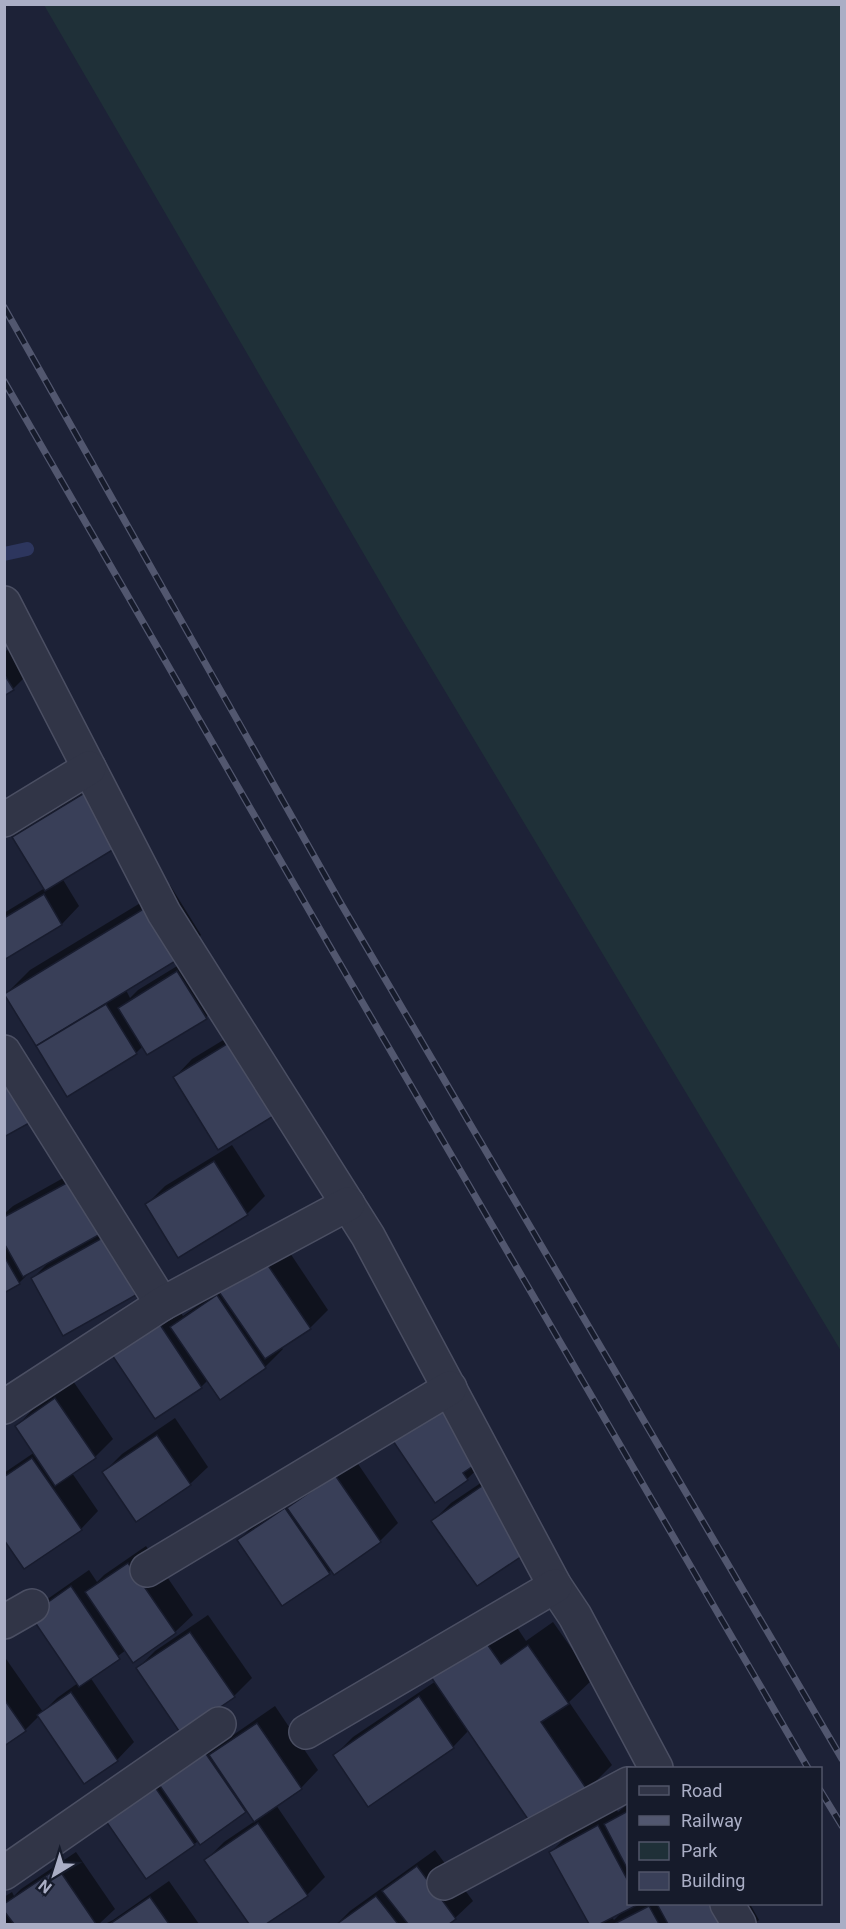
<svg xmlns="http://www.w3.org/2000/svg" width="846" height="1929" viewBox="0 0 846 1929" font-family="Roboto,sans-serif">
	<rect width="100%" height="100%" fill="#1d2237"/>
	<polygon fill="#1f3038" points="44,5 841,5 841,1351 400,616"/>
	<g fill="#0007" fill-rule="evenodd">
		<polygon points="15,646 31,671 13,689 4,694 4,652"/>
		<polygon points="104,776 62,878 79,906 62,924 4,959 4,913 45,888 14,837 32,820"/>
		<polygon points="170,885 201,935 176,959 126,990 130,998 138,990 195,955 224,1000 206,1017 143,1046 136,1053 67,1095 6,994 30,970"/>
		<polygon points="253,1022 297,1093 175,1077 192,1059"/>
		<polygon points="232,1145 265,1196 247,1214 147,1204 165,1186"/>
		<polygon points="92,1162 153,1276 135,1293 33,1278 49,1262 32,1270 19,1283 4,1291 4,1214 13,1206"/>
		<polygon points="284,1244 328,1310 310,1328 281,1347 283,1349 265,1367 208,1380 201,1387 110,1349 173,1301 183,1316"/>
		<polygon points="73,1381 113,1439 95,1457 72,1473 98,1511 81,1529 4,1537 4,1473 35,1452 17,1426 34,1408"/>
		<polygon points="464,1391 498,1441 482,1457 485,1462 467,1479 436,1501"/>
		<polygon points="175,1418 208,1467 190,1484 104,1472 122,1454"/>
		<polygon points="354,1458 398,1523 380,1541 334,1573 332,1569 329,1572 239,1540 257,1522"/>
		<polygon points="500,1470 544,1533 433,1521 451,1503"/>
		<polygon points="146,1546 193,1615 175,1632 126,1650 90,1677 134,1742 117,1760 39,1716 25,1730 4,1744 4,1656 43,1712 57,1698 78,1683 32,1615 49,1598 89,1570 97,1582 104,1575"/>
		<polygon points="208,1615 252,1678 234,1696 181,1732 138,1668 155,1651"/>
		<polygon points="510,1617 526,1641 553,1622 593,1679 569,1702 612,1765 587,1790 469,1730 453,1747 335,1755 353,1737 436,1681"/>
		<polygon points="275,1706 318,1770 301,1788 276,1805 325,1877 307,1895 263,1924 251,1924 206,1860 224,1842 255,1821 247,1809 194,1844 101,1811 222,1735 226,1740"/>
		<path d="M628,1804V1904H638V1905L640,1904H750L759,1920L754,1924H590L551,1852L569,1834L616,1809L618,1812ZM622,1912L614,1920L612,1917Z"/>
		<polygon points="435,1850 473,1901 455,1918 447,1924 337,1924 350,1911"/>
		<polygon points="76,1852 115,1909 99,1924 4,1924 4,1897 12,1892 14,1896 21,1889"/>
		<polygon points="169,1881 199,1924 105,1924 113,1920"/>
	</g>
	<g fill="none" stroke-linecap="round" stroke-linejoin="round">
		<polyline stroke="#2d365e" stroke-width="14" points="4,554 27,549"/>
	</g>
	<g fill="#393f58" stroke="#181c2e" stroke-width="1.5">
		<polygon points="4,674 14,690 4,696"/>
		<polygon points="86,792 119,846 45,891 12,837"/>
		<polygon points="44,894 62,925 4,960 4,918"/>
		<polygon points="145,908 177,960 36,1046 4,994"/>
		<polygon points="177,971 207,1019 147,1055 118,1008"/>
		<polygon points="106,1004 137,1054 67,1097 36,1046"/>
		<polygon points="235,1039 280,1112 218,1150 173,1077"/>
		<polygon points="4,1074 31,1122 4,1137"/>
		<polygon points="214,1161 248,1215 178,1258 145,1204"/>
		<polygon points="74,1179 104,1232 23,1277 4,1243 4,1217"/>
		<polygon points="104,1237 136,1295 63,1336 31,1278"/>
		<polygon points="4,1256 20,1284 4,1293"/>
		<polygon points="265,1261 311,1329 265,1359 219,1292"/>
		<polygon points="217,1295 266,1368 220,1400 170,1327"/>
		<polygon points="155,1317 202,1388 155,1419 108,1349"/>
		<polygon points="55,1398 96,1458 55,1486 15,1426"/>
		<polygon points="446,1408 482,1460 463,1473 468,1480 435,1503 389,1435"/>
		<polygon points="157,1435 191,1485 136,1522 102,1472"/>
		<polygon points="32,1458 82,1530 24,1569 4,1540 4,1477"/>
		<polygon points="335,1475 381,1542 334,1575 287,1508"/>
		<polygon points="482,1486 528,1552 477,1586 431,1521"/>
		<polygon points="285,1508 330,1574 282,1606 237,1540"/>
		<polygon points="128,1563 176,1633 133,1663 85,1592"/>
		<polygon points="71,1586 120,1659 79,1687 30,1615"/>
		<polygon points="190,1632 235,1697 181,1734 136,1668"/>
		<polygon points="485,1641 501,1664 528,1645 569,1704 541,1722 588,1791 534,1828 431,1677"/>
		<polygon points="71,1692 118,1761 84,1784 37,1715"/>
		<polygon points="419,1696 454,1748 368,1807 333,1755"/>
		<polygon points="4,1699 26,1731 4,1746"/>
		<polygon points="257,1723 302,1789 254,1822 209,1755"/>
		<polygon points="204,1751 246,1812 200,1845 158,1783"/>
		<polygon points="148,1777 195,1845 146,1879 99,1811"/>
		<polygon points="628,1811 628,1870 604,1824"/>
		<polygon points="258,1823 308,1896 266,1924 249,1924 204,1860"/>
		<polygon points="598,1825 628,1881 628,1904 639,1904 600,1924 589,1924 549,1852"/>
		<polygon points="417,1866 456,1919 449,1924 408,1924 382,1891"/>
		<polygon points="58,1868 96,1924 14,1924 4,1911 4,1904"/>
		<polygon points="376,1896 398,1924 337,1924"/>
		<polygon points="150,1897 169,1924 110,1924"/>
		<polygon points="657,1904 723,1904 735,1924 668,1924"/>
		<polygon points="649,1906 659,1924 614,1924"/>
	</g>
	<g fill="none" stroke-linecap="round" stroke-linejoin="round">
		<g stroke="#4b4f63" stroke-width="36">
			<g id="street">
				<polyline points="4,603 164,913 368,1236 555,1586 575,1616 656,1768"/>
				<polyline points="4,820 89,768"/>
				<polyline points="4,1052 162,1304"/>
				<polyline points="4,1407 162,1304 348,1204"/>
				<polyline points="147,1570 450,1388"/>
				<polyline points="4,1622 32,1606"/>
				<polyline points="306,1732 555,1586"/>
				<polyline points="4,1873 219,1724"/>
				<polyline points="444,1883 628,1784"/>
				<polyline points="727,1904 739,1924"/>
			</g>
		</g>
		<use href="#street" stroke="#313547" stroke-width="33"/>
		<g stroke="#52576f" stroke-width="7">
			<g id="rail">
				<polyline points="4,307 340,902 842,1759"/>
				<polyline points="4,381 329,945 808,1768"/>
				<polyline points="820,1790 842,1826"/>
			</g>
		</g>
		<use href="#rail" stroke="#161b2b" stroke-width="4.5" stroke-dasharray="14" stroke-linecap="butt"/>
	</g>
	<rect width="846" height="1929" fill="none" stroke="#aaaec5" stroke-width="12"/>
	<rect x="627" y="1767" width="195" height="138" fill="#161b2b" stroke="#515669" stroke-width="1.5"/>
	<rect x="639" y="1786" width="30" height="9" fill="#313547" stroke="#515669" stroke-width="1.5"/>
	<text x="681" y="1797" font-size="18" fill="#aaaec5">Road</text>
	<rect x="639" y="1816" width="30" height="9" fill="#52576f" stroke="#515669" stroke-width="1.5"/>
	<text x="681" y="1827" font-size="18" fill="#aaaec5">Railway</text>
	<rect x="639" y="1842" width="30" height="18" fill="#1f3038" stroke="#515669" stroke-width="1.5"/>
	<text x="681" y="1857" font-size="18" fill="#aaaec5">Park</text>
	<rect x="639" y="1872" width="30" height="18" fill="#393f58" stroke="#515669" stroke-width="1.5"/>
	<text x="681" y="1887" font-size="18" fill="#aaaec5">Building</text>
	<g transform="translate(54 1875) rotate(218)" stroke="#161b2b" stroke-width="4.5" paint-order="stroke">
	<path d="M0-4.5L10 22L0 15L-10 22Z" fill="#aaaec5"/>
	<text y="-9" font-size="16" font-weight="bold" text-anchor="middle" fill="#aaaec5">N</text>
	</g>
</svg>
